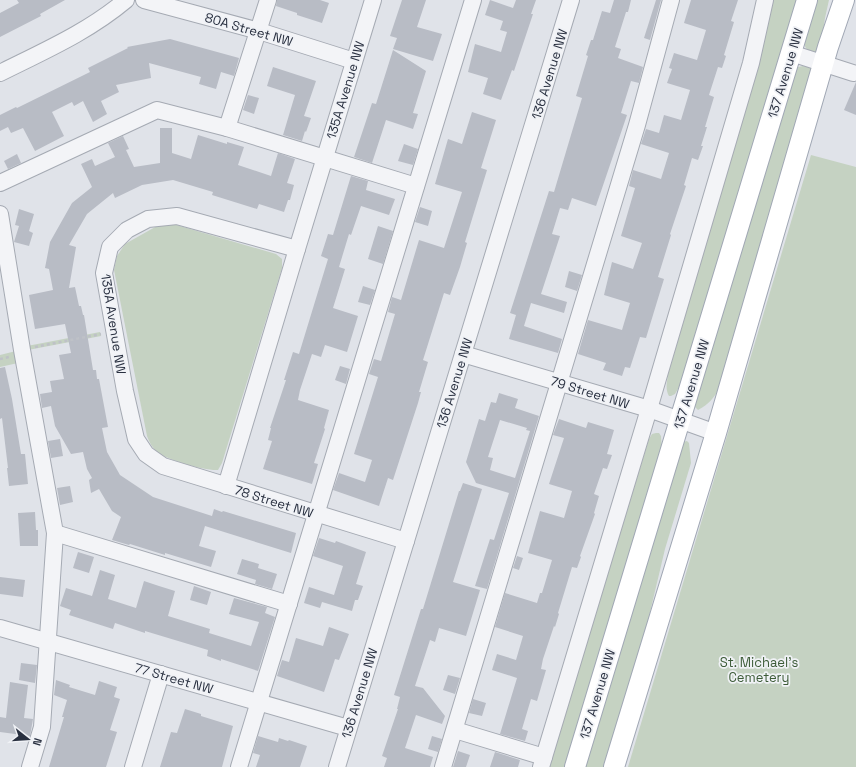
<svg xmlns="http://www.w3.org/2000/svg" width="856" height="767" viewBox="0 0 856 767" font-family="'Space Grotesk',sans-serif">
	<rect width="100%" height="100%" fill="#e0e3e9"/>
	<g fill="#c5d2c2">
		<path d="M772,0H798L682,382L675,394L671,396H669C665,389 667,382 668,375L749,97Z"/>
		<path d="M816,0H829L825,18L820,54C811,52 806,52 804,43Z"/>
		<path d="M803,66L815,69L720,387C714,398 709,404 698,410L694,406L795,73L798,67Z"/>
		<polygon points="811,155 856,167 856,767 628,767"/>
		<path d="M173,224L276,254L282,259V268L222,463L218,470C205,471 167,460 157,452C152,447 149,442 147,436L114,270L117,256L125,244L157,226Z"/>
		<polygon points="100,332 101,336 28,350 27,346"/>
		<polygon points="16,351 18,363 0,367 0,355"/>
		<polygon points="656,433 659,433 661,436 662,450 565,767 549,767 649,439 652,434"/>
		<polygon points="687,441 689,443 691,463 665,549 642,646 605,767 584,767 683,442"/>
	</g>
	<g fill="#b8bcc5" fill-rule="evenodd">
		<polygon points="17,0 65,0 40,14 41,16 0,37 0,13 19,3"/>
		<polygon points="277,0 320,0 329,3 322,23 297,15 297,13 276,6"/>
		<polygon points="402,0 426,0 417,27 442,34 433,61 393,49 397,38 390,36"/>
		<polygon points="490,0 513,8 516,0 536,0 531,14 533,14 514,71 512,70 501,100 483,94 488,78 468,72 475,44 501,52 507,32 500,30 503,21 485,15"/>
		<polygon points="614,0 631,0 628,12 626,12 615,47 621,49 618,58 643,67 639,83 631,81 621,113 627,115 596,206 572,198 568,210 560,208 552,234 560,236 541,294 567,302 564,313 531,303 524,326 562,339 558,353 509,339 516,315 510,313 549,191 554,192 582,98 576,96 588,56 586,55 591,40 593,40 602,11 610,13"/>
		<polygon points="656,0 661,0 650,40 644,38"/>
		<polygon points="691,0 738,0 731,21 734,22 724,55 726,56 722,68 718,67 709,95 714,97 705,127 707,127 701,146 703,146 698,160 692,158 684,185 686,186 670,234 671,235 658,277 664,279 660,292 646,338 640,337 630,368 625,367 622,376 603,370 606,363 578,354 588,320 622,330 630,303 604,295 612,262 633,269 642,243 621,236 635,188 629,186 633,170 661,179 669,153 641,144 646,129 659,133 664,115 681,120 690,90 667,83 672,69 669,68 674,53 697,60 706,30 684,23"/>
		<polygon points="170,39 239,58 234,76 221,72 216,89 199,84 201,77 149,63 151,78 116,85 119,92 101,101 107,114 93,122 83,101 74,106 72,102 52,112 64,136 35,151 23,128 11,133 8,127 0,131 0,115 16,107 17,108 90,72 88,68 128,48 127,47"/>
		<polygon points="393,50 426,71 413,113 418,114 413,129 386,120 372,163 354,157 372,103 376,104"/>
		<polygon points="273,67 316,81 304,116 311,118 306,132 305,131 302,141 283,135 295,95 267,86"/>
		<polygon points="856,82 856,115 844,110"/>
		<polygon points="248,95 259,98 254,114 243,110"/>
		<polygon points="472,112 496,120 481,168 487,170 465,242 467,243 460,267 450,295 444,293 423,360 428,362 419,392 421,392 418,403 393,480 388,478 379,506 333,490 339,473 365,482 372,460 354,454 378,377 369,374 374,359 381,361 395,314 388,312 392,297 401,300 419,240 444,248 462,192 435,184 448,139 462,144"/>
		<polygon points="160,128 172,128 172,153 191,159 198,135 227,144 227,142 244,147 238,165 271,176 278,153 295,159 287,183 294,185 290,200 288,200 284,212 259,204 257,209 212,195 213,192 173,180 142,185 115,198 113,193 87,214 69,245 76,247 69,288 75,287 79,306 81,306 83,315 84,315 93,370 96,370 97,379 99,379 108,427 102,428 107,452 120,475 153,497 212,516 214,509 222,512 223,511 296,533 291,553 205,526 199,546 216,551 211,567 165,553 165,555 130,544 129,545 112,540 121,517 112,511 99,489 91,493 89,480 92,478 87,469 83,452 71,454 55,426 51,406 42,408 40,394 52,392 50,381 64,379 59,355 71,353 65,324 35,329 29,295 53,290 49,269 45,268 50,242 72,203 92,187 81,164 92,159 95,166 115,157 108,143 123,136 129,149 126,150 134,167 160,163"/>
		<polygon points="404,144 418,149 413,165 398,161"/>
		<polygon points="17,154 21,163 8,169 4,161"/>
		<polygon points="351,176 368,181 366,190 395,199 389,215 361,206 351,235 349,234 339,267 345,269 333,308 358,316 347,352 325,345 321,357 312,354 300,390 298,400 329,410 324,428 325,429 314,463 318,464 312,484 263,469 272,441 268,440 271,428 270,428 286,380 284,380 293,352 299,354 328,259 321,256 328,234 333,235"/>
		<polygon points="420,207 432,211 428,226 415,222"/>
		<polygon points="19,209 34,214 29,231 33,233 29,246 14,242 19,226 15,225"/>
		<polygon points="378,226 393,231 383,264 368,259"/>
		<polygon points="569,271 582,275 577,291 565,287"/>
		<polygon points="363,286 375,290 370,305 358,302"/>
		<polygon points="340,366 350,369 346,384 335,380"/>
		<polygon points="5,367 12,399 21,454 25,454 28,484 9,486 7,468 8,468 2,418 0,419 0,368"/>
		<path d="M499,393L518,399L515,408L539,416L487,589L475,586L490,539L494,540L509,493L476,483L466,462L479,419L485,421L491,402L496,403ZM500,420L527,428L526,430L530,431L515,478L490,470L493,458L488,457Z"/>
		<polygon points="559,419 586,428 588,422 614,430 607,454 612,455 607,469 603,468 594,494 599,496 594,513 595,514 580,556 581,557 577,568 572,567 558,613 559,614 555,627 554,626 543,659 541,669 546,670 537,701 531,699 522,729 528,731 525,741 500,734 517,678 492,670 497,654 516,660 523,636 495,627 505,593 537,603 540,593 542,593 552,560 528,553 540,511 564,518 572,491 549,484 564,438 553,435"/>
		<polygon points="60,439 63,456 51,458 48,441"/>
		<polygon points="463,483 482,489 453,582 480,590 466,636 439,628 435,642 430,640 415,686 423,688 445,716 442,724 416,715 405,748 433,757 430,767 384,767 387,758 382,756 398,709 397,709 400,697 394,695 421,609 423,609 459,491 460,491"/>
		<polygon points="70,486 73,502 60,505 57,488"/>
		<polygon points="35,512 36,530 38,530 38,546 20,546 18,513"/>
		<polygon points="319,538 335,543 336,541 366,552 356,584 363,586 358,600 355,600 352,611 322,602 320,608 304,603 309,587 334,595 343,566 313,556"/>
		<polygon points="78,552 94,557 89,573 73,568"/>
		<polygon points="517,556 523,558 519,570 513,568"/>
		<polygon points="242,559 259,564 258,568 277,574 272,589 255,584 256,580 237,574"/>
		<polygon points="100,570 115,575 108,599 136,608 144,581 159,586 175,591 168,616 210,629 209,633 251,646 259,622 229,614 234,598 267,607 265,613 275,617 258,671 221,659 221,661 207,656 208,650 145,631 145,633 115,623 113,629 69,615 71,610 60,606 66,588 92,596"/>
		<polygon points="0,577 25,580 23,597 0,594"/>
		<polygon points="194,586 211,592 207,605 190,600"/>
		<polygon points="329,627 349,634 339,660 335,659 324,692 277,676 282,660 289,662 296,638 323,646"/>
		<polygon points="21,663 37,665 35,683 19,680"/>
		<polygon points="448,675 460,678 455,694 443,690"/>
		<polygon points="56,680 70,685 69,687 95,695 99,681 117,687 114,697 120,699 110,730 117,732 106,767 49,767 64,717 62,717 67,700 54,695"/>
		<polygon points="10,682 28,685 24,718 33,719 30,736 0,732 0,717 6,718"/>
		<polygon points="473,699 486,703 482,716 469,713"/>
		<polygon points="185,709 201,714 201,716 233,726 222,767 160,767 171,732 177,733"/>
		<polygon points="258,736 278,742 279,738 288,741 289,740 307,746 300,767 256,767 260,755 253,753"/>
		<polygon points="432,736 442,739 438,752 428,749"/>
		<polygon points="458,751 470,755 466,767 453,767"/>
		<polygon points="495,752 520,760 518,767 490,767"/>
	</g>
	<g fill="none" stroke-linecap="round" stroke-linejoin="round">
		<g stroke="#a5aab3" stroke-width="18">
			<g id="minor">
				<polyline points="144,0 259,31 354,61"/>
				<polyline points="268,0 227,128 416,186"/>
				<polyline points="791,53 853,73"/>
				<path d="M0,73C44,51 88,32 126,0"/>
				<polyline points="0,183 157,110 227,128"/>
				<polyline points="0,214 22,350 55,533 42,727 30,767"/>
				<polyline points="297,249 177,216 148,219 127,230 110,247 104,273 125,391 136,439 146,454 163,466 406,541"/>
				<polyline points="463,354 649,409 716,433"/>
				<polyline points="226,486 297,249 373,0"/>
				<polyline points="55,533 289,604"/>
				<polyline points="0,628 348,728"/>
				<polyline points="455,730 544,757"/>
				<polyline points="133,767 161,674"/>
				<polyline points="239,767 473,0"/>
				<polyline points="337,767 571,0"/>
				<polyline points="443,767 637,125 671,0"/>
				<polyline points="541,767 649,409 751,63 765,0"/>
			</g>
		</g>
		<g stroke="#a0a7b4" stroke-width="22">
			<g id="major">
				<polyline points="575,767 807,0"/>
				<polyline points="614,767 716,433 828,47 844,0"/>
			</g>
		</g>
		<g stroke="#bec1c7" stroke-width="2.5" stroke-dasharray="3 3" stroke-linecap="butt">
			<polyline points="35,347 101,334"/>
			<polyline points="0,359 9,357"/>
		</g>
		<use href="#minor" stroke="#f3f4f7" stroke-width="16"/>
		<use href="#major" stroke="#fff" stroke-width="20"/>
	</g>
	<g text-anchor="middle" stroke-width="3.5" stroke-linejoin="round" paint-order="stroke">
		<g font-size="13" fill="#293040" stroke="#f0f2f6">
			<text transform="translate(249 29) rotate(16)" y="5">80A Street NW</text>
			<text transform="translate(785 73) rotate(-73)" y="5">137 Avenue NW</text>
			<text transform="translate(549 74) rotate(-73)" y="5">136 Avenue NW</text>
			<text transform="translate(345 90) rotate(-73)" y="5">135A Avenue NW</text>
			<text transform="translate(114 324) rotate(81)" y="5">135A Avenue NW</text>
			<text transform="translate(454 383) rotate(-73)" y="5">136 Avenue NW</text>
			<text transform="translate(691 384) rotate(-73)" y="5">137 Avenue NW</text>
			<text transform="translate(590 392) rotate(17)" y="5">79 Street NW</text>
			<text transform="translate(274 501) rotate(17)" y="5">78 Street NW</text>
			<text transform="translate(174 678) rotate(16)" y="5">77 Street NW</text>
			<text transform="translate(359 693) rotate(-73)" y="5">136 Avenue NW</text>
			<text transform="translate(597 694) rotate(-73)" y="5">137 Avenue NW</text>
		</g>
		<g font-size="13" fill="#3c5b37" stroke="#f0f2f6">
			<text x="759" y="667">St. Michael's<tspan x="759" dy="15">Cemetery</tspan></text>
		</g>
	</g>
	<g transform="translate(28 739) rotate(107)" stroke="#f0f2f6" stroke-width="3" paint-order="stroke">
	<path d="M0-3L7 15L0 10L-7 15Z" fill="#293040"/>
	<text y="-6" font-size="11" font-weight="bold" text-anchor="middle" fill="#293040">N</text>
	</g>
</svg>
